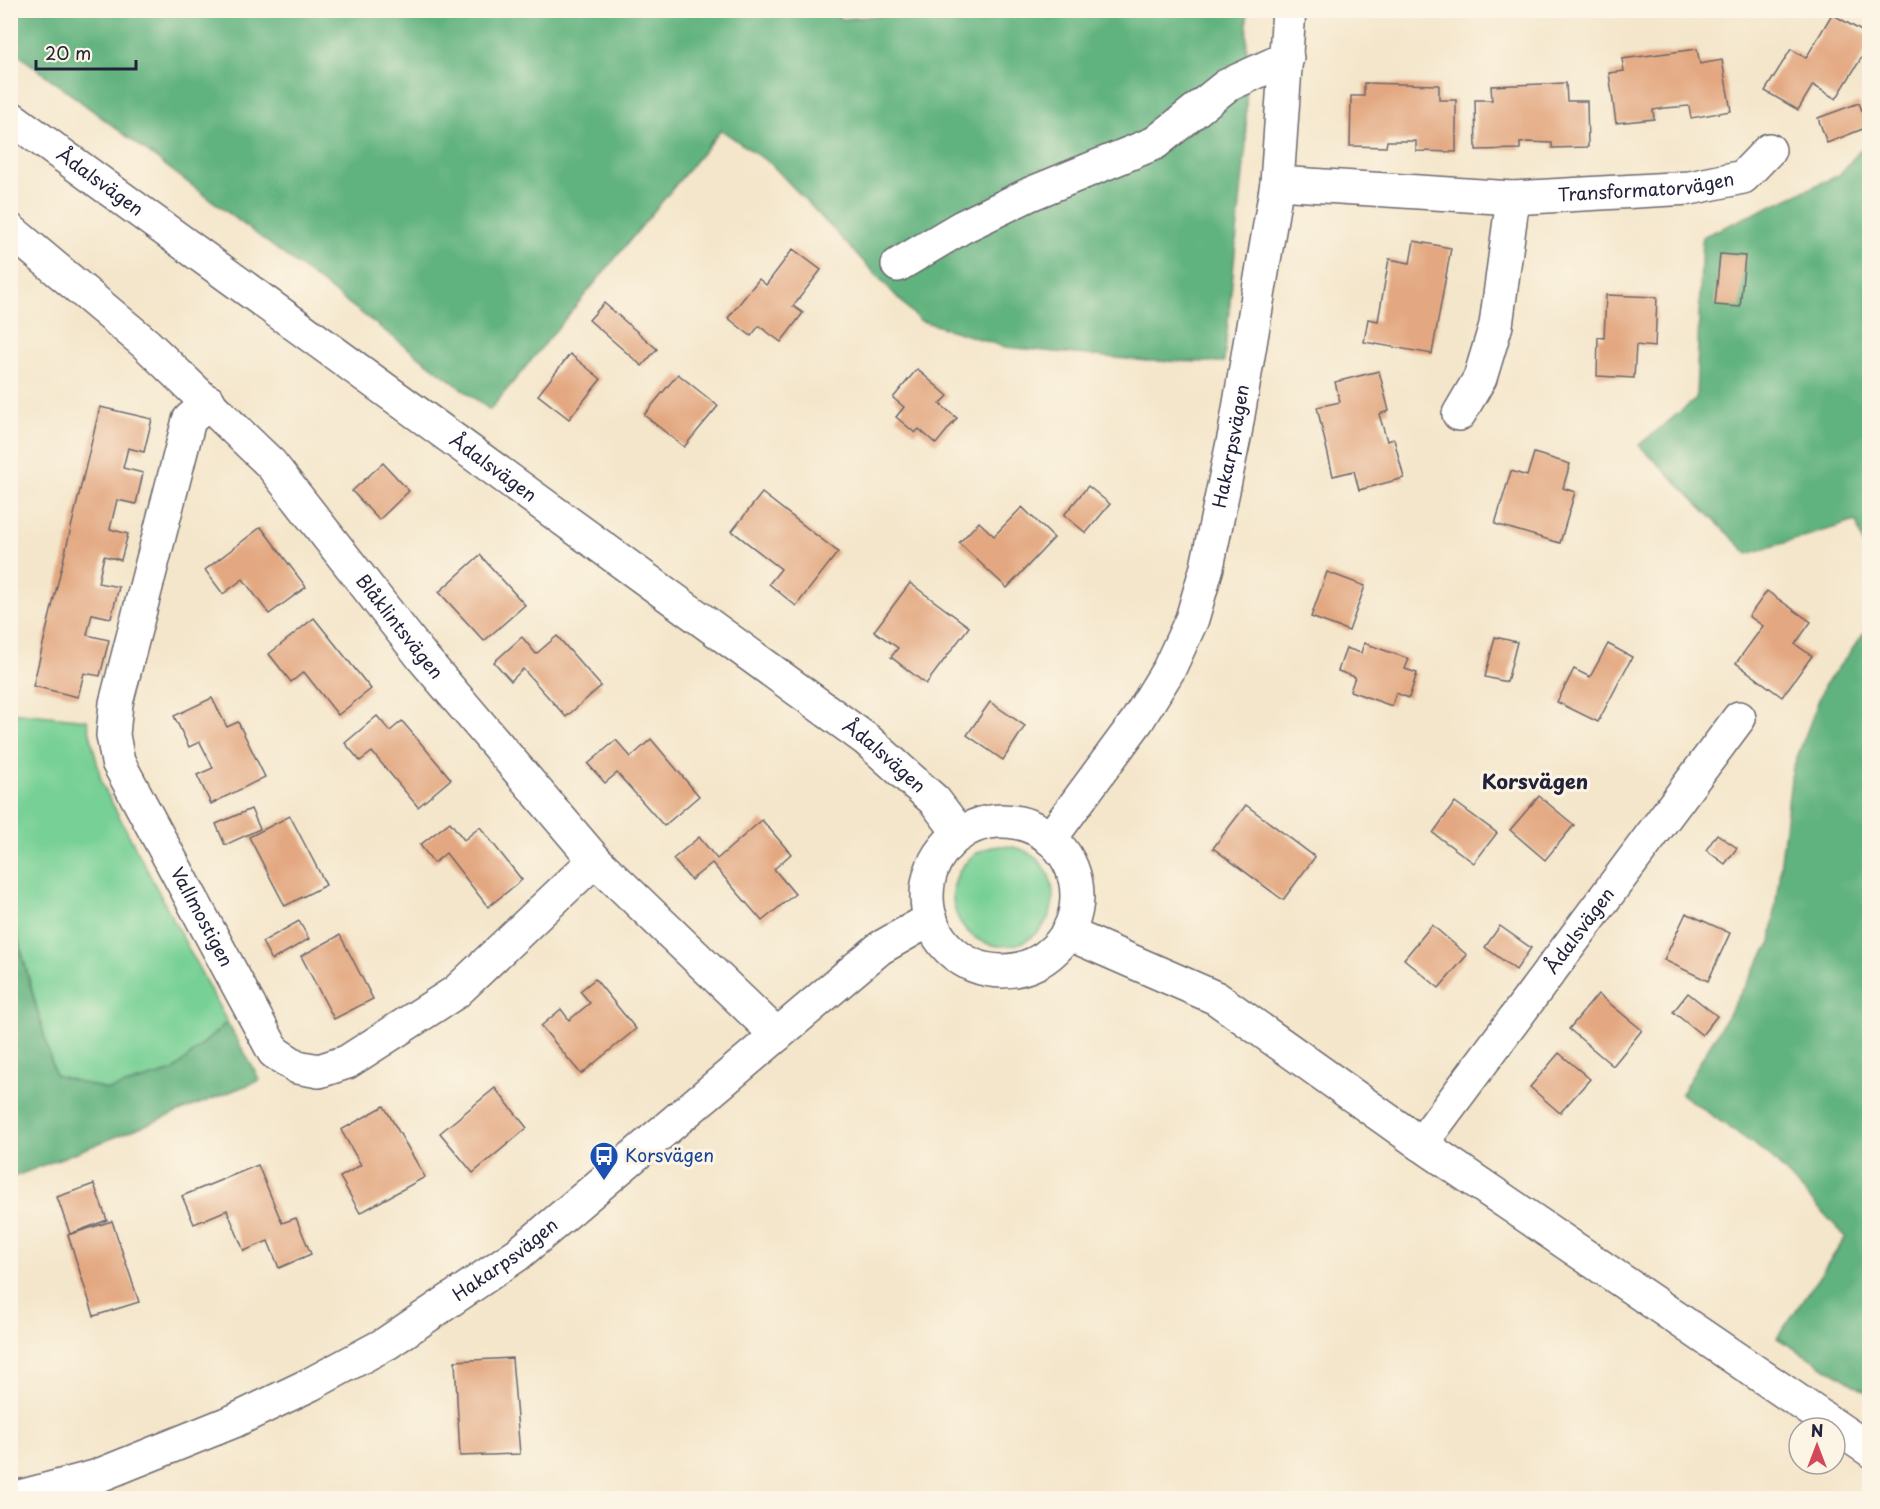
<svg xmlns="http://www.w3.org/2000/svg" width="1880" height="1509" viewBox="0 0 1880 1509" font-family="'Playpen Sans',sans-serif">
	<rect width="100%" height="100%" fill="#fcf5e5"/>
	<filter id="ink" filterUnits="userSpaceOnUse"><feTurbulence type="fractalNoise" baseFrequency=".0167" numOctaves="2"/><feDisplacementMap in="SourceGraphic" scale="12" xChannelSelector="R" yChannelSelector="G"/><feConvolveMatrix kernelMatrix="1 2 1 2 8 2 1 2 1" color-interpolation-filters="sRGB"/></filter>
	<filter id="wash" filterUnits="userSpaceOnUse"><feTurbulence type="fractalNoise" baseFrequency=".008" numOctaves="4" result="noise"/><feDisplacementMap in="SourceGraphic" scale="24" xChannelSelector="R" yChannelSelector="G"/><feGaussianBlur stdDeviation="1.35" result="paint"/><feColorMatrix in="noise" values="0 0 0 0 0 0 0 0 0 0 0 0 0 0 0 0 0 1.4 0 .05"/><feComposite in="paint" operator="in"/></filter>
	<g filter="url(#wash)">
		<rect width="100%" height="100%" fill="#f4e6cb"/>
		<g fill="#77d095" stroke="#4c7968" stroke-width="1.5">
			<polygon points="10,712 87,720 102,784 227,1022 173,1071 108,1090 55,1075 11,912"/>
			<circle cx="1003" cy="896" r="50"/>
		</g>
		<g fill="#61b27e" stroke="#426a5c" stroke-width="1.5">
			<polygon points="832,10 841,19 896,14 906,10 1247,11 1246,144 1224,362 1147,361 1005,347 919,320 771,164 721,130 490,410 11,49 10,11"/>
			<polygon points="1869,140 1869,565 1856,521 1748,554 1639,445 1696,399 1702,237 1839,175"/>
			<polygon points="1869,627 1869,1394 1777,1338 1846,1237 1769,1155 1681,1094 1771,942 1792,771 1824,686"/>
			<polygon points="10,912 55,1075 108,1090 173,1071 227,1022 260,1080 11,1178"/>
		</g>
		<g id="blocks">
			<g fill="#e3a881">
				<polygon points="1832,14 1870,36 1870,44 1836,99 1813,85 1798,110 1765,91 1791,49 1806,58"/>
				<polygon points="1697,49 1700,64 1722,60 1731,111 1691,118 1689,106 1665,108 1653,110 1654,119 1616,123 1609,73 1624,71 1622,59"/>
				<polygon points="1364,83 1439,85 1439,100 1456,100 1456,152 1416,151 1416,141 1387,141 1386,147 1350,146 1351,96 1364,96"/>
				<polygon points="1566,83 1567,101 1587,101 1588,147 1552,148 1552,143 1528,142 1520,143 1520,149 1476,150 1475,100 1492,100 1491,86"/>
				<polygon points="1859,103 1868,127 1827,143 1818,118"/>
				<polygon points="1414,241 1451,248 1432,354 1364,342 1368,319 1378,321 1389,259 1410,263"/>
				<polygon points="793,249 821,270 793,306 803,313 781,342 759,326 751,336 728,318 759,279 766,285"/>
				<polygon points="1720,254 1745,256 1740,307 1715,305"/>
				<polygon points="1606,295 1657,297 1655,347 1636,345 1634,378 1597,376 1598,337 1604,338"/>
				<polygon points="604,303 657,349 642,366 589,320"/>
				<polygon points="570,354 601,379 569,419 538,395"/>
				<polygon points="917,369 948,396 940,404 957,418 936,444 919,429 915,433 896,417 904,407 893,398"/>
				<polygon points="1379,371 1389,411 1379,414 1387,441 1394,439 1404,478 1359,490 1354,471 1333,476 1317,407 1340,402 1335,382"/>
				<polygon points="678,374 718,406 684,447 644,415"/>
				<polygon points="100,407 152,419 144,452 128,448 123,468 143,473 136,504 117,500 110,529 128,534 121,560 104,556 98,583 119,587 111,618 92,614 87,635 109,640 100,676 84,673 78,697 33,686"/>
				<polygon points="1534,453 1570,464 1563,488 1575,492 1560,543 1495,524 1511,471 1527,476"/>
				<polygon points="383,463 409,491 379,520 352,491"/>
				<polygon points="1088,486 1110,504 1086,533 1064,515"/>
				<polygon points="762,493 838,552 796,606 769,584 781,569 732,531"/>
				<polygon points="1022,507 1054,538 1007,588 959,543 979,522 994,536"/>
				<polygon points="261,527 306,587 269,614 243,579 223,594 205,570"/>
				<polygon points="480,555 525,605 484,641 439,592"/>
				<polygon points="1327,572 1365,586 1349,631 1311,617"/>
				<polygon points="910,583 969,627 926,684 891,657 898,648 874,631"/>
				<polygon points="1767,591 1811,622 1795,644 1812,656 1782,697 1736,663 1763,626 1749,616"/>
				<polygon points="314,618 371,689 338,715 304,672 291,682 269,654"/>
				<polygon points="557,636 601,686 566,717 523,669 511,681 494,662 522,637 536,654"/>
				<polygon points="1495,637 1517,642 1507,682 1485,677"/>
				<polygon points="1364,643 1409,659 1405,669 1417,673 1409,698 1396,693 1392,706 1350,691 1355,677 1338,671 1346,648 1361,653"/>
				<polygon points="1608,644 1632,657 1598,722 1557,702 1574,669 1590,677"/>
				<polygon points="212,698 227,727 238,722 265,777 211,804 197,775 213,768 200,742 189,747 174,716"/>
				<polygon points="990,702 1025,726 1003,760 967,735"/>
				<polygon points="377,716 390,731 402,721 451,779 418,807 372,752 360,761 345,743"/>
				<polygon points="651,739 699,796 664,826 617,773 605,783 588,764 616,740 631,757"/>
				<polygon points="1539,796 1574,825 1545,860 1510,830"/>
				<polygon points="1455,802 1497,833 1474,863 1433,833"/>
				<polygon points="1246,805 1315,857 1283,900 1213,848"/>
				<polygon points="251,809 260,829 225,845 216,824"/>
				<polygon points="290,816 326,885 285,906 249,837"/>
				<polygon points="762,820 791,854 774,869 795,894 762,921 712,863 691,880 673,859 699,837 717,859"/>
				<polygon points="450,822 464,840 480,827 522,880 488,907 446,853 434,863 420,845"/>
				<polygon points="1717,834 1737,848 1725,864 1706,850"/>
				<polygon points="1686,913 1730,933 1708,981 1664,960"/>
				<polygon points="299,921 309,939 272,960 262,942"/>
				<polygon points="1432,925 1467,955 1439,988 1404,959"/>
				<polygon points="1500,926 1531,948 1516,970 1485,947"/>
				<polygon points="340,935 373,999 334,1019 301,956"/>
				<polygon points="595,979 636,1029 581,1074 541,1026 561,1009 569,1020 590,1003 580,991"/>
				<polygon points="1688,993 1717,1016 1702,1035 1673,1012"/>
				<polygon points="1598,994 1642,1030 1613,1066 1569,1029"/>
				<polygon points="1559,1053 1590,1079 1560,1113 1530,1087"/>
				<polygon points="495,1088 527,1128 473,1173 440,1133"/>
				<polygon points="384,1106 425,1177 360,1213 340,1177 361,1165 341,1130"/>
				<polygon points="258,1165 282,1223 296,1218 311,1254 279,1268 268,1241 244,1251 227,1210 194,1224 182,1196"/>
				<polygon points="94,1184 107,1220 70,1234 57,1197"/>
				<polygon points="112,1221 139,1302 94,1316 68,1235"/>
				<polygon points="512,1358 520,1454 460,1456 455,1361"/>
			</g>
		</g>
	</g>
	<g filter="url(#ink)">
		<use href="#blocks" fill-opacity="0" stroke="#6c676d" stroke-width="1.5"/>
		<g fill="none" stroke-linecap="round" stroke-linejoin="round">
			<g stroke="#6c676d" stroke-width="36">
				<g id="minor">
					<path id="s1" d="M1277,183L1513,198L1690,188L1743,177L1769,150"/>
					<path id="s2" d="M10,230L146,344L271,464L423,658L595,860L777,1035"/>
					<polyline points="898,265 962,227 1030,194 1155,143 1226,86 1287,58"/>
					<path id="s3" d="M209,402L189,420L116,703L113,735L118,762L274,1052L297,1067L319,1071L347,1062L456,992L595,860"/>
					<polyline points="1459,414 1480,378 1496,325 1513,198"/>
					<path id="s4" d="M1421,1144L1739,718"/>
				</g>
			</g>
			<g stroke="#6c676d" stroke-width="36">
				<g id="tertiary">
					<path id="s5" d="M1050,839L1137,721L1169,669L1192,619L1207,567L1235,433L1277,183L1289,10"/>
					<path id="s6" d="M16,1498L95,1477L234,1421L311,1384L387,1343L518,1254L880,948L931,919"/>
				</g>
			</g>
			<g stroke="#6c676d" stroke-width="36">
				<g id="secondary">
					<path id="s7" d="M10,117L867,740L935,801L960,834"/>
					<circle cx="1002" cy="896" r="75"/>
					<polyline points="1067,933 1216,998 1421,1144 1870,1450"/>
				</g>
			</g>
			<use href="#minor" stroke="#fff" stroke-width="33"/>
			<use href="#tertiary" stroke="#fff" stroke-width="33"/>
			<use href="#secondary" stroke="#fff" stroke-width="33"/>
		</g>
	</g>
	<defs>
		<g id="bus-pin" transform="scale(1.5)"><path d="M0 17L-7.5 6A9.5 9.5 0 1 1 7.5 6Z" fill="#1a4fb4" stroke="#fcf5e5"/><path d="M-5-6H5V4H4V6H2V4H-2V6H-4V4H-5ZM-3.5-4V0h7V-4ZM-3.5 1.2v1.5H-2V1.2ZM2 1.2v1.5H3.5V1.2Z" fill="#fff"/></g>
	</defs>
	<g fill-rule="evenodd">
		<use href="#bus-pin" x="604" y="1156"/>
	</g>
	<g text-anchor="middle" stroke-width="6" stroke-linejoin="round" paint-order="stroke">
		<g font-size="18" fill="#22223b" stroke="#fcf5e5">
			<text dy="6" stroke="none"><textPath href="#s7" startOffset="111">Ådalsvägen</textPath></text>
			<text dy="6" stroke="none"><textPath href="#s1" startOffset="370">Transformatorvägen</textPath></text>
			<text dy="6" stroke="none"><textPath href="#s5" startOffset="440">Hakarpsvägen</textPath></text>
			<text dy="6" stroke="none"><textPath href="#s7" startOffset="597">Ådalsvägen</textPath></text>
			<text dy="6" stroke="none"><textPath href="#s2" startOffset="558">Blåklintsvägen</textPath></text>
			<text dy="6" stroke="none"><textPath href="#s7" startOffset="1083">Ådalsvägen</textPath></text>
			<text dy="6" stroke="none"><textPath href="#s3" startOffset="555">Vallmostigen</textPath></text>
			<text dy="6" stroke="none"><textPath href="#s4" startOffset="266">Ådalsvägen</textPath></text>
			<text dy="6" stroke="none"><textPath href="#s6" startOffset="548">Hakarpsvägen</textPath></text>
		</g>
		<g font-size="18" fill="#164399" stroke="#fcf5e5" text-anchor="start">
			<text x="625" y="1162">Korsvägen</text>
		</g>
		<g font-size="20" font-weight="bold" fill="#22223b" stroke="#fcf5e5">
			<text x="1535" y="789">Korsvägen</text>
		</g>
	</g>
	<rect width="1880" height="1509" fill="none" stroke="#fcf5e5" stroke-width="36"/>
	<g transform="translate(1817 1446)"><circle r="28" fill="#fcf5e5" stroke="#a5a1a1" stroke-width="1.5"/>
	<path d="M0-4.5L10 22L0 15L-10 22Z" fill="#d1495b"/>
	<text y="-9" font-size="16" font-weight="bold" text-anchor="middle" fill="#22223b">N</text>
	</g>
	<path d="M36 60v9h100v-9" fill="none" stroke="#22223b" stroke-width="3"/>
	<text x="45" y="60" font-size="18" fill="#22223b" stroke="#fcf5e5" stroke-width="4.5" paint-order="stroke">20 m</text>
</svg>
